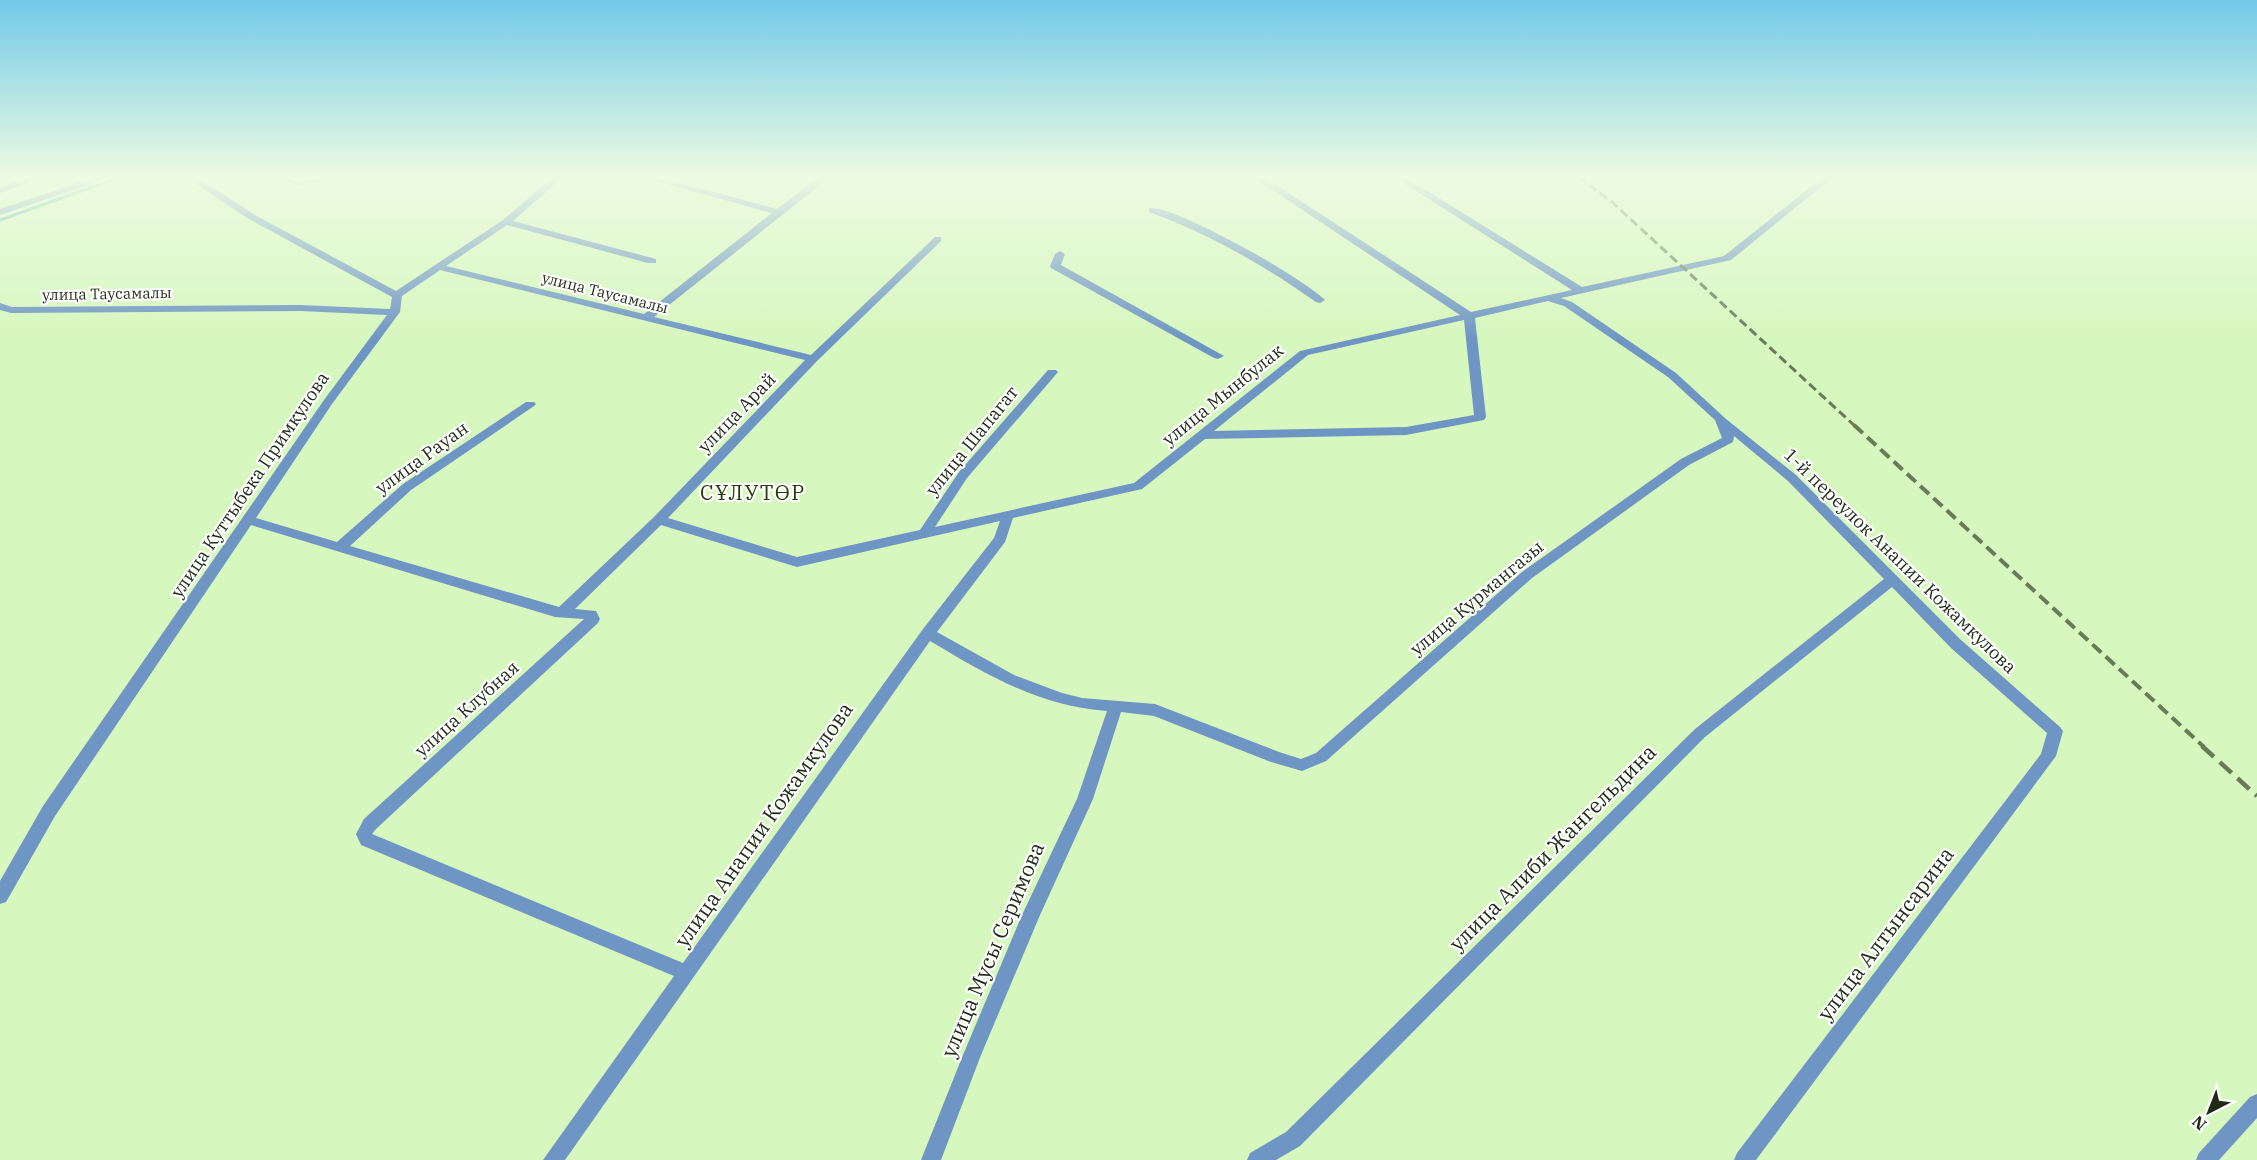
<svg xmlns="http://www.w3.org/2000/svg" width="2257" height="1160" viewBox="0 0 2257 1160" font-family="'IBM Plex Serif',serif">
	<rect width="100%" height="100%" fill="#d6f7be"/>
	<g fill="none" stroke-linecap="round" stroke-linejoin="round">
		<g stroke="#4db1a8" stroke-width="3">
			<polyline points="281,177 299,184 332,177"/>
			<polyline points="0,220 120,177"/>
		</g>
		<g fill="#6e95c3" fill-rule="evenodd">
			<polygon points="29,177 44,177 0,193 0,187"/>
			<polygon points="96,177 111,177 0,215 0,209"/>
			<path d="M185,177H196L255,215L396,291L503,220L553,177H563L513,221L656,259V263H648L507,225L446,266L644,314L772,213L640,177H657L777,209L819,177H830L654,317L811,355L935,237H941V241L817,361L668,518L797,557L920,530L959,472L1048,370H1056L1058,372L967,478L935,527L1134,483L1300,351L1460,315L1253,177H1264L1471,312L1572,290L1394,177H1405L1582,287L1724,256L1823,177H1833L1731,260L1561,298L1572,302L1676,373L1726,419L1796,475L1961,640L2060,727L2063,731L2056,756L1756,1160H1734L1737,1153L2041,754L2047,733L1951,648L1892,587L1705,737L1300,1146L1276,1160H1247L1250,1153L1286,1132L1695,729L1884,579L1788,481L1734,436L1733,442L1689,465L1532,578L1326,761L1302,771L1271,762L1154,716L1121,712L1093,799L1040,915L981,1055L941,1160H921L963,1055L1022,915L1077,799L1107,711C1039,706 987,675 930,641L565,1160H543L674,976L361,845L356,834L364,819L584,619L555,617L251,525L55,816L6,902L0,904V881L43,806L324,400L387,315L301,311L11,313L0,310V303L12,307L301,305L390,309L392,297L249,219ZM440,270L805,360L654,517L559,607L350,546L411,490L534,406L536,404L534,402H526L403,484L337,542L256,518L332,404L400,312L402,296ZM1548,301L1564,306L1668,377L1715,420L1722,438L1681,459L1522,572L1316,753L1301,759L1279,752L1155,704L1082,698L1062,693L1014,675L937,632L1005,542L1013,518L1142,489L1205,439L1406,435L1484,420L1486,417L1475,318ZM1464,320L1474,415L1406,427L1214,431L1308,355ZM1000,521L994,538L923,629L683,963L372,834L376,829L598,623L600,619L596,611L575,609L661,525L797,567Z"/>
			<path d="M1149,208C1175,205 1305,279 1325,300L1320,303L1316,302C1264,265 1209,234 1149,212Z"/>
			<polygon points="1060,251 1065,254 1061,265 1224,356 1218,359 1214,358 1051,268 1050,266 1055,254"/>
			<polygon points="2257,1094 2257,1118 2219,1160 2196,1160 2199,1153 2250,1097"/>
		</g>
		<polyline stroke="#677b58" stroke-width="3" stroke-dasharray="9 4.5" stroke-linecap="butt" points="1578,177 1612,202 1856,427"/>
		<polyline stroke="#677b58" stroke-width="4" stroke-dasharray="12 6" stroke-linecap="butt" points="1854,425 2204,747"/>
		<polyline stroke="#677b58" stroke-width="4.5" stroke-dasharray="16 8" stroke-linecap="butt" points="2202,746 2257,796"/>
	</g>
	<linearGradient id="sky" x2="0" y2="1"><stop stop-color="#72cae8"/><stop offset="0.52" stop-color="#edfbe2"/><stop offset="1" stop-color="#edfbe2" stop-opacity="0"/></linearGradient>
	<rect width="2257" height="340" fill="url(#sky)"/>
	<g text-anchor="middle" stroke-width="4.5" stroke-linejoin="round" paint-order="stroke">
		<g font-size="15" fill="#1f2b16" stroke="#fff">
			<text transform="translate(605 293) rotate(14)" y="5">улица Таусамалы</text>
			<text transform="translate(107 294) rotate(-1)" y="5">улица Таусамалы</text>
		</g>
		<g font-size="18" fill="#1f2b16" stroke="#fff">
			<text transform="translate(1223 395) rotate(-39)" y="6">улица Мынбулак</text>
			<text transform="translate(737 413) rotate(-46)" y="6">улица Арай</text>
			<text transform="translate(972 441) rotate(-51)" y="6">улица Шапагат</text>
			<text transform="translate(422 458) rotate(-36)" y="6">улица Рауан</text>
			<text transform="translate(250 485) rotate(-56)" y="6">улица Куттыбека Примкулова</text>
			<text transform="translate(1900 561) rotate(44)" y="6">1-й переулок Анапии Кожамкулова</text>
			<text transform="translate(1477 598) rotate(-40)" y="6">улица Курмангазы</text>
			<text transform="translate(467 709) rotate(-42)" y="6">улица Клубная</text>
		</g>
		<g font-size="21" letter-spacing="1.5" fill="#253f0b" stroke="#fff">
			<text x="753" y="500">СҰЛУТӨР</text>
		</g>
		<g font-size="21" fill="#1f2b16" stroke="#fff">
			<text transform="translate(764 825) rotate(-55)" y="7">улица Анапии Кожамкулова</text>
			<text transform="translate(1553 848) rotate(-45)" y="7">улица Алиби Жангельдина</text>
			<text transform="translate(1886 934) rotate(-53)" y="7">улица Алтынсарина</text>
			<text transform="translate(993 950) rotate(-67)" y="7">улица Мусы Серимова</text>
		</g>
	</g>
	<g transform="translate(2209 1112) rotate(222)" stroke="#ffffff" stroke-width="4.5" paint-order="stroke">
	<path d="M0-4.5L10 22L0 15L-10 22Z" fill="#1f2b16"/>
	<text y="-9" font-size="16" font-weight="bold" text-anchor="middle" fill="#1f2b16">N</text>
	</g>
</svg>
